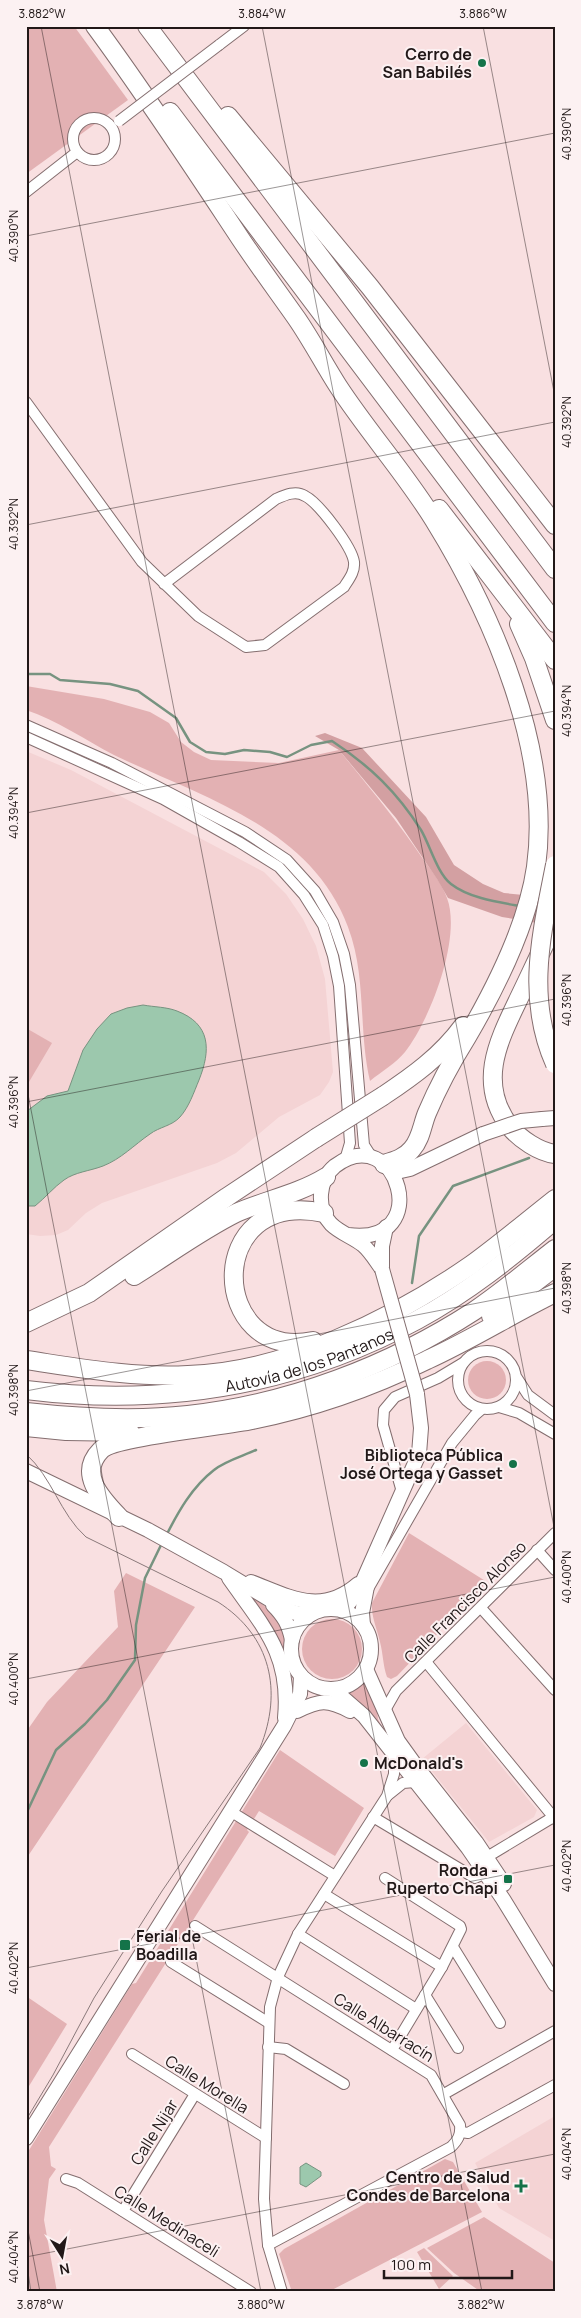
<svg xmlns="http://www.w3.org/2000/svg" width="581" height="2318" viewBox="0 0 581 2318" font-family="Manrope,sans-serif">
	<rect width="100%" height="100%" fill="#f9e0e1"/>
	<g fill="#f4d3d4">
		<polygon points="26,751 71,770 264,872 286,894 303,919 316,946 325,979 333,1072 329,1082 320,1095 279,1117 236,1153 217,1163 102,1203 86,1213 68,1230 56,1235 40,1236 26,1234"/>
		<polygon points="466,1723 537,1810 534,1817 489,1842 422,1759"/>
		<polygon points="555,2116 555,2241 499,2208 475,2163"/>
	</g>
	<g fill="#e3b1b3">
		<polygon points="26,26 74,26 128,100 26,174"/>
		<path d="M26,686L104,699L150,712L169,723L181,742L194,752L211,760L279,763L339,750C368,786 397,820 423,859C432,871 442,884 447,898C462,938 430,1020 405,1052C396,1063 381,1072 370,1081C358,1030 367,977 348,927C311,827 201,797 114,755C85,740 57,720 26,710Z"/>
		<polygon points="26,1028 52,1043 26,1087"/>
		<circle cx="487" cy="1380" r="19"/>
		<path d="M409,1533L487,1582L397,1676L391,1679L387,1677C383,1666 383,1653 380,1642C377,1628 371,1617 372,1603Z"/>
		<polygon points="126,1573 195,1607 26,1859 26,1732 47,1702 118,1627 114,1591"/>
		<path d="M239,1587C267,1607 286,1618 286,1654L270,1627Z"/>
		<circle cx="332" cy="1649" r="30"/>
		<polygon points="365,1679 377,1710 378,1719 384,1732 342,1693 355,1688"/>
		<polygon points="280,1750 364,1808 335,1856 259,1811 247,1830 249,1832 49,2147 51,2166 56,2169 49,2179 44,2220 57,2292 26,2292 26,2155 132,1984 136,1983"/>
		<polygon points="26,1996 67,2024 26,2091"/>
		<polygon points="445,2159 453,2162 482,2212 328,2292 292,2292 279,2254 284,2249"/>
		<polygon points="484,2217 555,2263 555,2292 481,2292 454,2273 427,2248"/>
		<polygon points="424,2248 453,2276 439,2289 417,2252"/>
	</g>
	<polygon fill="#d3a0a2" points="325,733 362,748 426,817 454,865 483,884 504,893 555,898 555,926 502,917 448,898 437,879 396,818 339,750 315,736"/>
	<g fill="#9cc8ad" stroke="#779380">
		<path d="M143,1005C154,1007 167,1007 177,1011C211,1024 211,1050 199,1080C194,1092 189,1107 180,1117C172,1126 159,1127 150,1134C134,1145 121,1159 103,1166C90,1171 75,1172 64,1180C54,1187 45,1198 35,1206H26L27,1111L47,1096L68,1091L83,1050L97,1029L111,1014L127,1008Z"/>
		<polygon points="306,2163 321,2172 321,2176 306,2187 300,2184 300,2167"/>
	</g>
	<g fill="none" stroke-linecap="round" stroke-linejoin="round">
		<g stroke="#779380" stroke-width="2.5">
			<path d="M26,674H50L60,680L110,684L138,691L176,718L190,742L206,752L225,754L244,750L270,752L287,757L311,745L332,741C370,766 397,792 421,830C430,845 437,873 451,884C469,898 497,902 520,906"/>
			<polyline points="412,1283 419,1236 453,1186 529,1158"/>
			<path d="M166,1536C178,1512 192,1487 214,1470C225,1461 243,1456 256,1450"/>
			<polyline points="26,1814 56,1750 85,1724 107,1700 135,1660 136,1625 145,1578 162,1543"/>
		</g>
		<g stroke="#846e6f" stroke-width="12">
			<g id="street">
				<polyline points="219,45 244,26"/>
				<circle cx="94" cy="139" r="21"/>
				<polyline points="26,192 77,152"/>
				<path d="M26,402L142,562L198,616L246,647L265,645L344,587C349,579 355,572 354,562C352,547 319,503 305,496C296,490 285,495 276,499L164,584"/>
				<polyline points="26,725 112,763 245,832 287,860 315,891 333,922 344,954 350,985 364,1145 373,1159"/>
				<polyline points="26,737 163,799 239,842 279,867 304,895 323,925 333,956 339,986 350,1143 345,1160"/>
				<circle cx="487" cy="1380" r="29"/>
				<polyline points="517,1378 528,1395 555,1415"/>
				<polyline points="499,1407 519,1413 555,1434"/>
				<polyline points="402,1492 383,1425 384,1410 395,1397 438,1378 463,1363"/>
				<polyline points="537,1550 555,1570"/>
				<polyline points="368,1589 452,1443 475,1415 482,1409"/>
				<polyline points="481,1608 555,1690"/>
				<polyline points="427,1663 555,1819"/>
				<polyline points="384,1712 396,1691 555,1533"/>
				<polyline points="388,1795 403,1783 415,1782"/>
				<polyline points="230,1811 335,1876"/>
				<polyline points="373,1817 475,1878 486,1873"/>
				<polyline points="487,1857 555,1816"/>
				<polyline points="385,1878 460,1926 461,1929 442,1967 392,2050"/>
				<polyline points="324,1894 442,1967"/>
				<path d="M195,1926L431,2075L460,2125C461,2135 458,2140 451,2147L268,2245"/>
				<polyline points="298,1934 416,2009"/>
				<polyline points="453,1947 500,2023"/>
				<polyline points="171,1962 269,2023"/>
				<polyline points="425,1995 458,2048"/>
				<polyline points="268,2047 286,2049 344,2084"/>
				<polyline points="132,2054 266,2138"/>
				<polyline points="444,2094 555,2031"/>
				<polyline points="461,2132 468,2133 555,2085"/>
				<polyline points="66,2179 78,2183 251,2292"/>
				<polyline points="123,2211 195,2094"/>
				<polyline points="282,2292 268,2245 264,2199 270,2007 278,1977 298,1934 387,1796 394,1774 394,1756"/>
			</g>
		</g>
		<g stroke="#846e6f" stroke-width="16">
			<g id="secondary">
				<polyline points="542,1119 555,1118"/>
				<polyline points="389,1169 401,1171 410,1169 483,1134"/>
				<path d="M348,1235C436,1247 397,1119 335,1166C318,1180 316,1208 331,1224C340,1233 353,1237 363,1245C371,1252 376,1261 382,1269"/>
				<polyline points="382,1269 382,1246 386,1227"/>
				<polyline points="26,1471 148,1530 224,1572 287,1610 296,1613 311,1614"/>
				<path d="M229,1578C264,1628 291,1654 285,1718"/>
				<path d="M251,1582C290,1597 321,1616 358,1584"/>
				<path d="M273,1605C284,1616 289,1625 292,1640"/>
				<circle cx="331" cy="1649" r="40"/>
				<polyline points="337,1609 348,1604 358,1592 419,1454 421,1428 417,1394"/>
				<polyline points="363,1625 362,1613 368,1581"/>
				<polyline points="366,1669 398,1741 416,1766 476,1842 504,1884"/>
				<polyline points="333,1689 364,1716 468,1848 503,1899 555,1984"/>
				<path d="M297,1711C320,1700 327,1699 350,1711"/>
				<polyline points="26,2138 284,1726 300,1694 301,1676"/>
			</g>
		</g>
		<g stroke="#846e6f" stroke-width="20">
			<g id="highway">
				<path d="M95,26C146,95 193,167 240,238C258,265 278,292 297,319C312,341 324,364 338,386C368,432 405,473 434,520C494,617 552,752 536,867C528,923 495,989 467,1037C452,1061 438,1087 427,1113C422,1125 421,1139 412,1149C405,1158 394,1161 384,1164"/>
				<polyline points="147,26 555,569"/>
				<polyline points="170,112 555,623"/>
				<polyline points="228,116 370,287 555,525"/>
				<polyline points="439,509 555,660"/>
				<polyline points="519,624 534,658 555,720"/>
				<path d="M555,923C543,947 532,971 520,996C499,1040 476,1082 510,1127C520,1139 539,1152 555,1154"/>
				<path d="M383,1096C413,1076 441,1056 463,1026"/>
				<path d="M134,1276C168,1255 200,1231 236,1213C266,1200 298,1194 326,1177"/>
				<polyline points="491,1316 555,1267"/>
				<polyline points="26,1323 89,1293 227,1197 316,1138"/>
				<path d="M313,1341C209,1363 202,1187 324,1213"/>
				<path d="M26,1360C80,1368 134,1378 188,1375C285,1372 393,1319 471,1265C500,1244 527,1221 555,1199"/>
				<path id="s1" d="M26,1390C163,1407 295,1386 417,1320C467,1293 512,1257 555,1220"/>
				<path d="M26,1412C80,1418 135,1421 188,1415C289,1404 389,1366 474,1311C502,1292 528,1270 555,1249"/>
				<polyline points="26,1427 66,1431 130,1432"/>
				<path d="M119,1517C102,1499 77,1474 101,1450C114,1436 225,1426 252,1420C312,1408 372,1387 427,1360C471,1340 512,1314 555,1293"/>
			</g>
		</g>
		<use href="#street" stroke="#fff" stroke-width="10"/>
		<use href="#secondary" stroke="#fff" stroke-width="14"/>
		<use href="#highway" stroke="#fff" stroke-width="18"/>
		<g stroke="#8a797a" stroke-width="1">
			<path d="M26,1454C52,1477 60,1514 86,1537L218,1602C271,1636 283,1691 260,1748L162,1891L94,1998L53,2075L26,2120"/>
			<polyline points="26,2259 31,2292"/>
		</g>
		<g stroke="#846e6f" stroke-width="12" stroke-linecap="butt">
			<polyline id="street-bridge" points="119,121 219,45"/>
		</g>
		<g stroke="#846e6f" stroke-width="16" stroke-linecap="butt">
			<g id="secondary-bridge">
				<polyline points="483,1134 521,1121 542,1119"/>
				<polyline points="382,1269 417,1394"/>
			</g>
		</g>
		<g stroke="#846e6f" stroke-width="20" stroke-linecap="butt">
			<g id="highway-bridge">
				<path d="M555,865C542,932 525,997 555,1064"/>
				<polyline points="316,1138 383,1096"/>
			</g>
		</g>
		<use href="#street-bridge" stroke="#fff" stroke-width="10"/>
		<use href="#secondary-bridge" stroke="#fff" stroke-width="14"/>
		<use href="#highway-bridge" stroke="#fff" stroke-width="18"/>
	</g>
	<path fill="none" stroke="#211818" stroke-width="1" stroke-opacity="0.45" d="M41,26L482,2292M262,26L555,1532M483,26L555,397M26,236L555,133M26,525L555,422M26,813L555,711M26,1084L261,2292M26,1102L555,999M26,1391L555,1288M26,1679L555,1577M26,1968L555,1865M26,2220L40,2292M26,2257L555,2154"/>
	<g fill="#147349" stroke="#fcf1f2" stroke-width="2">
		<circle cx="482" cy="63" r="5"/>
		<circle cx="513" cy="1464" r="5"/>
		<circle cx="364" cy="1763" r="5"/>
		<rect x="503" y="1874" width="10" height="10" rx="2.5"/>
		<rect x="119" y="1939" width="12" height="12" rx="2.5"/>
		<path d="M518.5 2178.5h5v5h5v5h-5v5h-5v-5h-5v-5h5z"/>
	</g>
	<g text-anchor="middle" stroke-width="4" stroke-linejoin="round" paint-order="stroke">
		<g font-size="16" font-weight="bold" fill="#211818" stroke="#fcf1f2" text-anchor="end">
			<text x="472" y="60">Cerro de<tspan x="472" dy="18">San Babilés</tspan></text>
			<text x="503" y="1461">Biblioteca Pública<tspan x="503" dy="18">José Ortega y Gasset</tspan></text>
			<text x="374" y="1769" text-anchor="start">McDonald's</text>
			<text x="498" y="1876">Ronda -<tspan x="498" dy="18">Ruperto Chapi</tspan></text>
			<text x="136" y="1942" text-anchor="start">Ferial de<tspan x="136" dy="18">Boadilla</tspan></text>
			<text x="510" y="2183">Centro de Salud<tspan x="510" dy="18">Condes de Barcelona</tspan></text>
		</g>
		<g font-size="16" fill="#211818" stroke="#fcf1f2">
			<text dy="6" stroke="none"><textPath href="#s1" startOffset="288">Autovía de los Pantanos</textPath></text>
			<text transform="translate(465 1602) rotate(-45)" y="6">Calle Francisco Alonso</text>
			<text transform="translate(384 2027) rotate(32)" y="6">Calle Albarracín</text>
			<text transform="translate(207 2084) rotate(32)" y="6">Calle Morella</text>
			<text transform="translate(154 2132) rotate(-58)" y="6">Calle Nijar</text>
			<text transform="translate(167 2221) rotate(32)" y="6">Calle Medinaceli</text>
		</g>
	</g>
	<rect width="581" height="2318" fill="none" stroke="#fcf1f2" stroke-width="55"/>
	<g transform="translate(62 2256) rotate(169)" stroke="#fcf1f2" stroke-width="4" paint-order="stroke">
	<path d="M0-4L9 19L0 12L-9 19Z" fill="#211818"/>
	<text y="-8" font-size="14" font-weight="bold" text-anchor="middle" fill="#211818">N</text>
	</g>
	<path d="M384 2270v8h128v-8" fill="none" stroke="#211818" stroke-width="2.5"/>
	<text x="391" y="2270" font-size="15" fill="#211818" stroke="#fcf1f2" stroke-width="4" paint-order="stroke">100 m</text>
	<rect x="28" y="28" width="526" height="2262" fill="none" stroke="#211818" stroke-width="2"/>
	<g font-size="12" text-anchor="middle" fill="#211818">
		<text x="42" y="18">3.882°W</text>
		<text x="262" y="18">3.884°W</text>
		<text x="483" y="18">3.886°W</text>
		<text transform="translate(567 134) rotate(-90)" y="4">40.390°N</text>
		<text transform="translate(14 236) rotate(-90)" y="4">40.390°N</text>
		<text transform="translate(567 422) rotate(-90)" y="4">40.392°N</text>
		<text transform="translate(14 524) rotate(-90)" y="4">40.392°N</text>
		<text transform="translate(567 711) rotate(-90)" y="4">40.394°N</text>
		<text transform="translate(14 813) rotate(-90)" y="4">40.394°N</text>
		<text transform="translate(567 1000) rotate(-90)" y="4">40.396°N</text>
		<text transform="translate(14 1102) rotate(-90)" y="4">40.396°N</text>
		<text transform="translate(567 1288) rotate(-90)" y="4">40.398°N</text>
		<text transform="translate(14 1390) rotate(-90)" y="4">40.398°N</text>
		<text transform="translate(567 1577) rotate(-90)" y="4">40.400°N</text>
		<text transform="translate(14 1679) rotate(-90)" y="4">40.400°N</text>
		<text transform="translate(567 1866) rotate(-90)" y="4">40.402°N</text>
		<text transform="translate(14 1968) rotate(-90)" y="4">40.402°N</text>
		<text transform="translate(567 2154) rotate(-90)" y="4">40.404°N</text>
		<text transform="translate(14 2257) rotate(-90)" y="4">40.404°N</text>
		<text x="40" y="2309">3.878°W</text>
		<text x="261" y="2309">3.880°W</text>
		<text x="481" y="2309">3.882°W</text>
	</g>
</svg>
